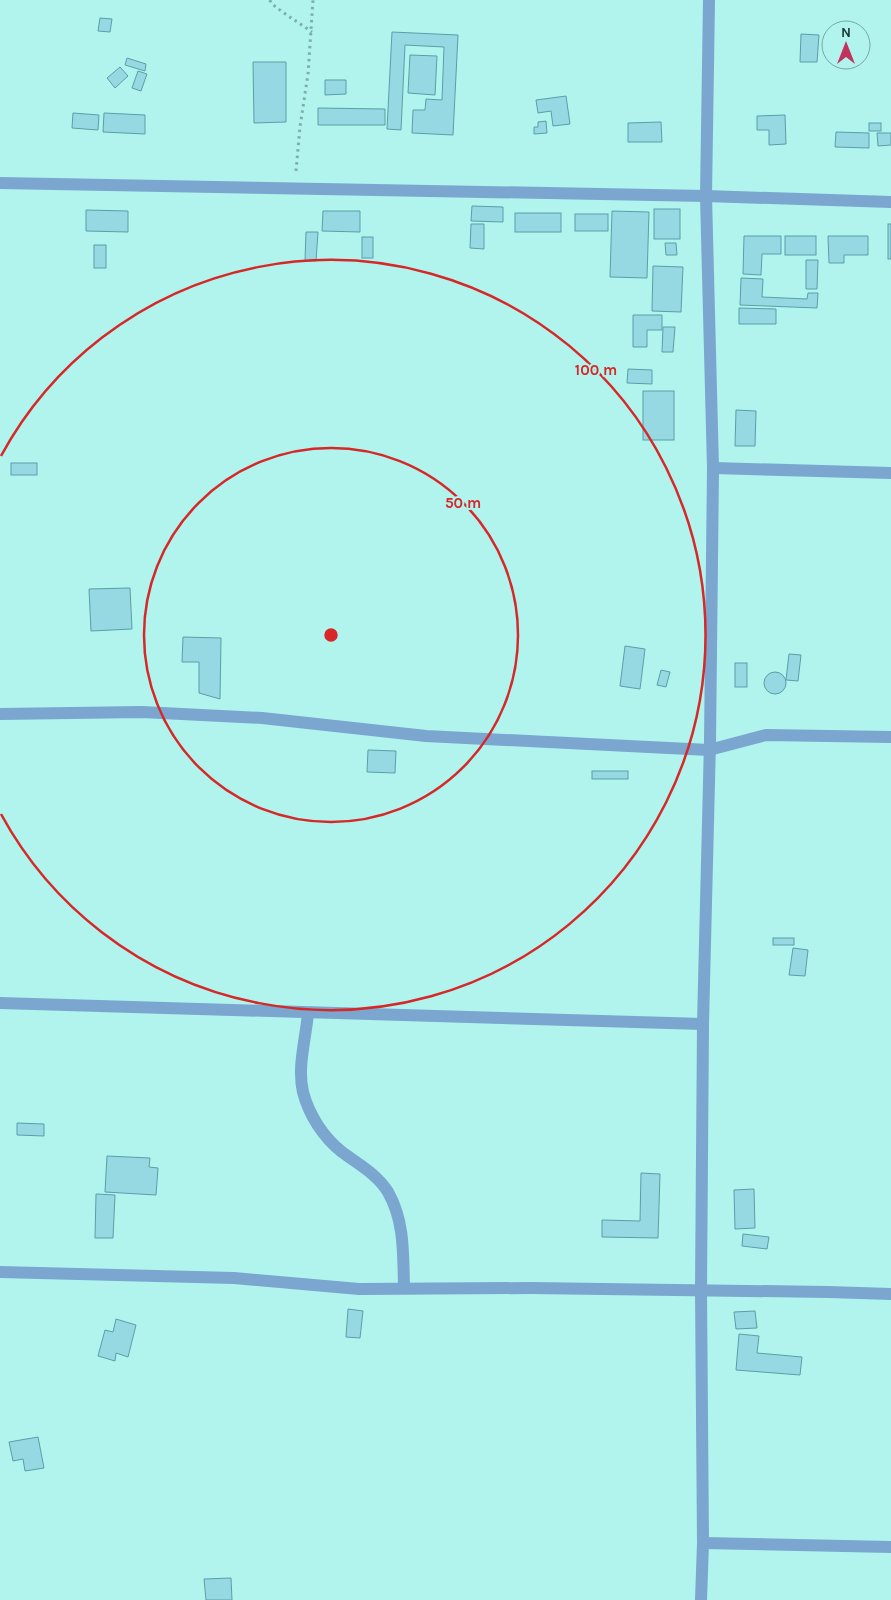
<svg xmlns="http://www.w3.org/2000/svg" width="891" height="1600" viewBox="0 0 891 1600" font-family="Karla,sans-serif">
	<rect width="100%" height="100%" fill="#b0f4ed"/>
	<g fill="#96d9e3" stroke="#5c9ea8">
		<polygon points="100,18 112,19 110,32 98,31"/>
		<polygon points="392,32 458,35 453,135 412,133 413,110 425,110 426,99 442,100 444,47 405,45 401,130 387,129"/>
		<polygon points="801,34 819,35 817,62 800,62"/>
		<polygon points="410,55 437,56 435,95 408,93"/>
		<polygon points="127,58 146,64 145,71 125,65"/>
		<polygon points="253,62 286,62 286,122 254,123"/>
		<polygon points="120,67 128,76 115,88 107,78"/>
		<polygon points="138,71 147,74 141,91 132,88"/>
		<polygon points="325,80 346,80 346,94 325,95"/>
		<polygon points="566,96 570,124 553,126 551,111 538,113 536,100"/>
		<polygon points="318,108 385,109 385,125 318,125"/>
		<polygon points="73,113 99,115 98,130 72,128"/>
		<polygon points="104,113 145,115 145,134 103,132"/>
		<polygon points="785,115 786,144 769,145 769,130 757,130 757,116"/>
		<polygon points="546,121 547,133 534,134 534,127 538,127 538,122"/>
		<polygon points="661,122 662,142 628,142 628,123"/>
		<rect x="869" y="123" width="12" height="8"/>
		<polygon points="836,132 869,133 869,148 835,147"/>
		<polygon points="877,133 891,133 891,145 878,146"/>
		<polygon points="472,206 503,207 503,222 471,221"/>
		<rect x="654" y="209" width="26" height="30"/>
		<polygon points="86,210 128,211 128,232 86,231"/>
		<polygon points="323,211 360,211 360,232 322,231"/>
		<polygon points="612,211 649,212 647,278 610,277"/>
		<rect x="515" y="213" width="46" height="19"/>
		<rect x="575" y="214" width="33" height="17"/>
		<polygon points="471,224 484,224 484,249 470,248"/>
		<rect x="888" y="224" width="3" height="35"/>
		<polygon points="306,232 318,232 316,261 305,261"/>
		<polygon points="744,236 781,236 781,254 762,254 761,275 743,274"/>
		<rect x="785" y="236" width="31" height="19"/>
		<polygon points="828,236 868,236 868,255 844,255 844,263 829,263"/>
		<rect x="362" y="237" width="11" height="21"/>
		<polygon points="665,243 676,243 677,255 666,255"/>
		<rect x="94" y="245" width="12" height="23"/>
		<polygon points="806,260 818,260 817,289 806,289"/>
		<polygon points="653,266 683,267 681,312 652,311"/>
		<polygon points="741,278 763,279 762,297 807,299 808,293 818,293 817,308 740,305"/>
		<polygon points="739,308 776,309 776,324 739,324"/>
		<polygon points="633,315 662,315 662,330 647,330 647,347 633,347"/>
		<polygon points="663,327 675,327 673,352 662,352"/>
		<polygon points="628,369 652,370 652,384 627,383"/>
		<rect x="643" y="391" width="31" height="49"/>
		<polygon points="736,410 756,411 755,446 735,446"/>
		<rect x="11" y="463" width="26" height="12"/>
		<polygon points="130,588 132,629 91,631 89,589"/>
		<polygon points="183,637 221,638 220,699 199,693 199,662 182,662"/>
		<polygon points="625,646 645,649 640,689 620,686"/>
		<polygon points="789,654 801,655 798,681 786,680"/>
		<rect x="735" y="663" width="12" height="24"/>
		<polygon points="661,670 670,672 666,687 657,685"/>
		<circle cx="775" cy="683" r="11"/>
		<polygon points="368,750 396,751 395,773 367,772"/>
		<rect x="592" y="771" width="36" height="8"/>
		<rect x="773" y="938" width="21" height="7"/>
		<polygon points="793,948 808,950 805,976 789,975"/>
		<polygon points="17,1123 44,1124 44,1136 17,1135"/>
		<polygon points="107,1156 150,1158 149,1167 158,1168 156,1195 105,1192"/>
		<polygon points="641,1173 660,1174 658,1238 602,1237 602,1220 640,1221"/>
		<polygon points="754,1189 755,1228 735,1229 734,1190"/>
		<polygon points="96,1194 115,1195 113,1238 95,1238"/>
		<polygon points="743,1234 769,1237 767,1249 742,1246"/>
		<polygon points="348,1309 363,1311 360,1338 346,1337"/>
		<polygon points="755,1311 757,1328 736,1329 734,1312"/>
		<polygon points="116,1319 136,1325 128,1357 116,1353 115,1361 98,1356 105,1330 113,1332"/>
		<polygon points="739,1334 759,1336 757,1353 802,1357 800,1375 736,1370"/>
		<polygon points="38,1437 44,1468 25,1471 23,1459 13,1461 9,1442"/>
		<polygon points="231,1578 232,1600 206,1600 204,1579"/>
	</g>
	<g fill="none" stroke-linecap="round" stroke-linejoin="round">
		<g stroke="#7ab0aa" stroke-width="3" stroke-dasharray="2.5 4" stroke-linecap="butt">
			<path d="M270,0L271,3C284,14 298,22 312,32"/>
			<polyline points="296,171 300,127 308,74 313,0"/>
		</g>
		<g stroke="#7ba6cf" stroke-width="12">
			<polyline points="0,183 706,196 891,202"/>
			<polyline points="713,468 891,473"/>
			<polyline points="0,714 142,712 262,718 426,736 709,750 766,735 891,737"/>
			<polyline points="0,1003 703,1024"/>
			<path d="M308,1013C306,1038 297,1067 303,1092C309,1115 323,1137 342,1152C358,1164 377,1174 388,1192C405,1222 403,1255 404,1288"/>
			<polyline points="0,1272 234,1278 359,1289 531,1288 828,1292 891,1294"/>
			<polyline points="703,1543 891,1547"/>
			<polyline points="701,1600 703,1543 701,1290 703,1024 710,742 713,468 706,196 709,0"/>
		</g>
	</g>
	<g fill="none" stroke="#d62828" stroke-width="2.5">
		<circle cx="331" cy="635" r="187"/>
		<path d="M1 456A375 375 0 1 1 1 814"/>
	</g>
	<circle cx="331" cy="635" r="8" fill="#d62828" stroke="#b0f4ed" stroke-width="2.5"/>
	<g font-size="15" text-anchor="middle" font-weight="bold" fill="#d62828" stroke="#b0f4ed" stroke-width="4" stroke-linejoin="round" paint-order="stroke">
		<text x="596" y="375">100 m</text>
		<text x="463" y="508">50 m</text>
	</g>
	<g transform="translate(846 45)"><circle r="24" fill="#b0f4ed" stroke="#75a9a4"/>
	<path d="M0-4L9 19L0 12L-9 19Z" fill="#c1325c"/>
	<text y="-8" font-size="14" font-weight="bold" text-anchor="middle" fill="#1c3836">N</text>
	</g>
</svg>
